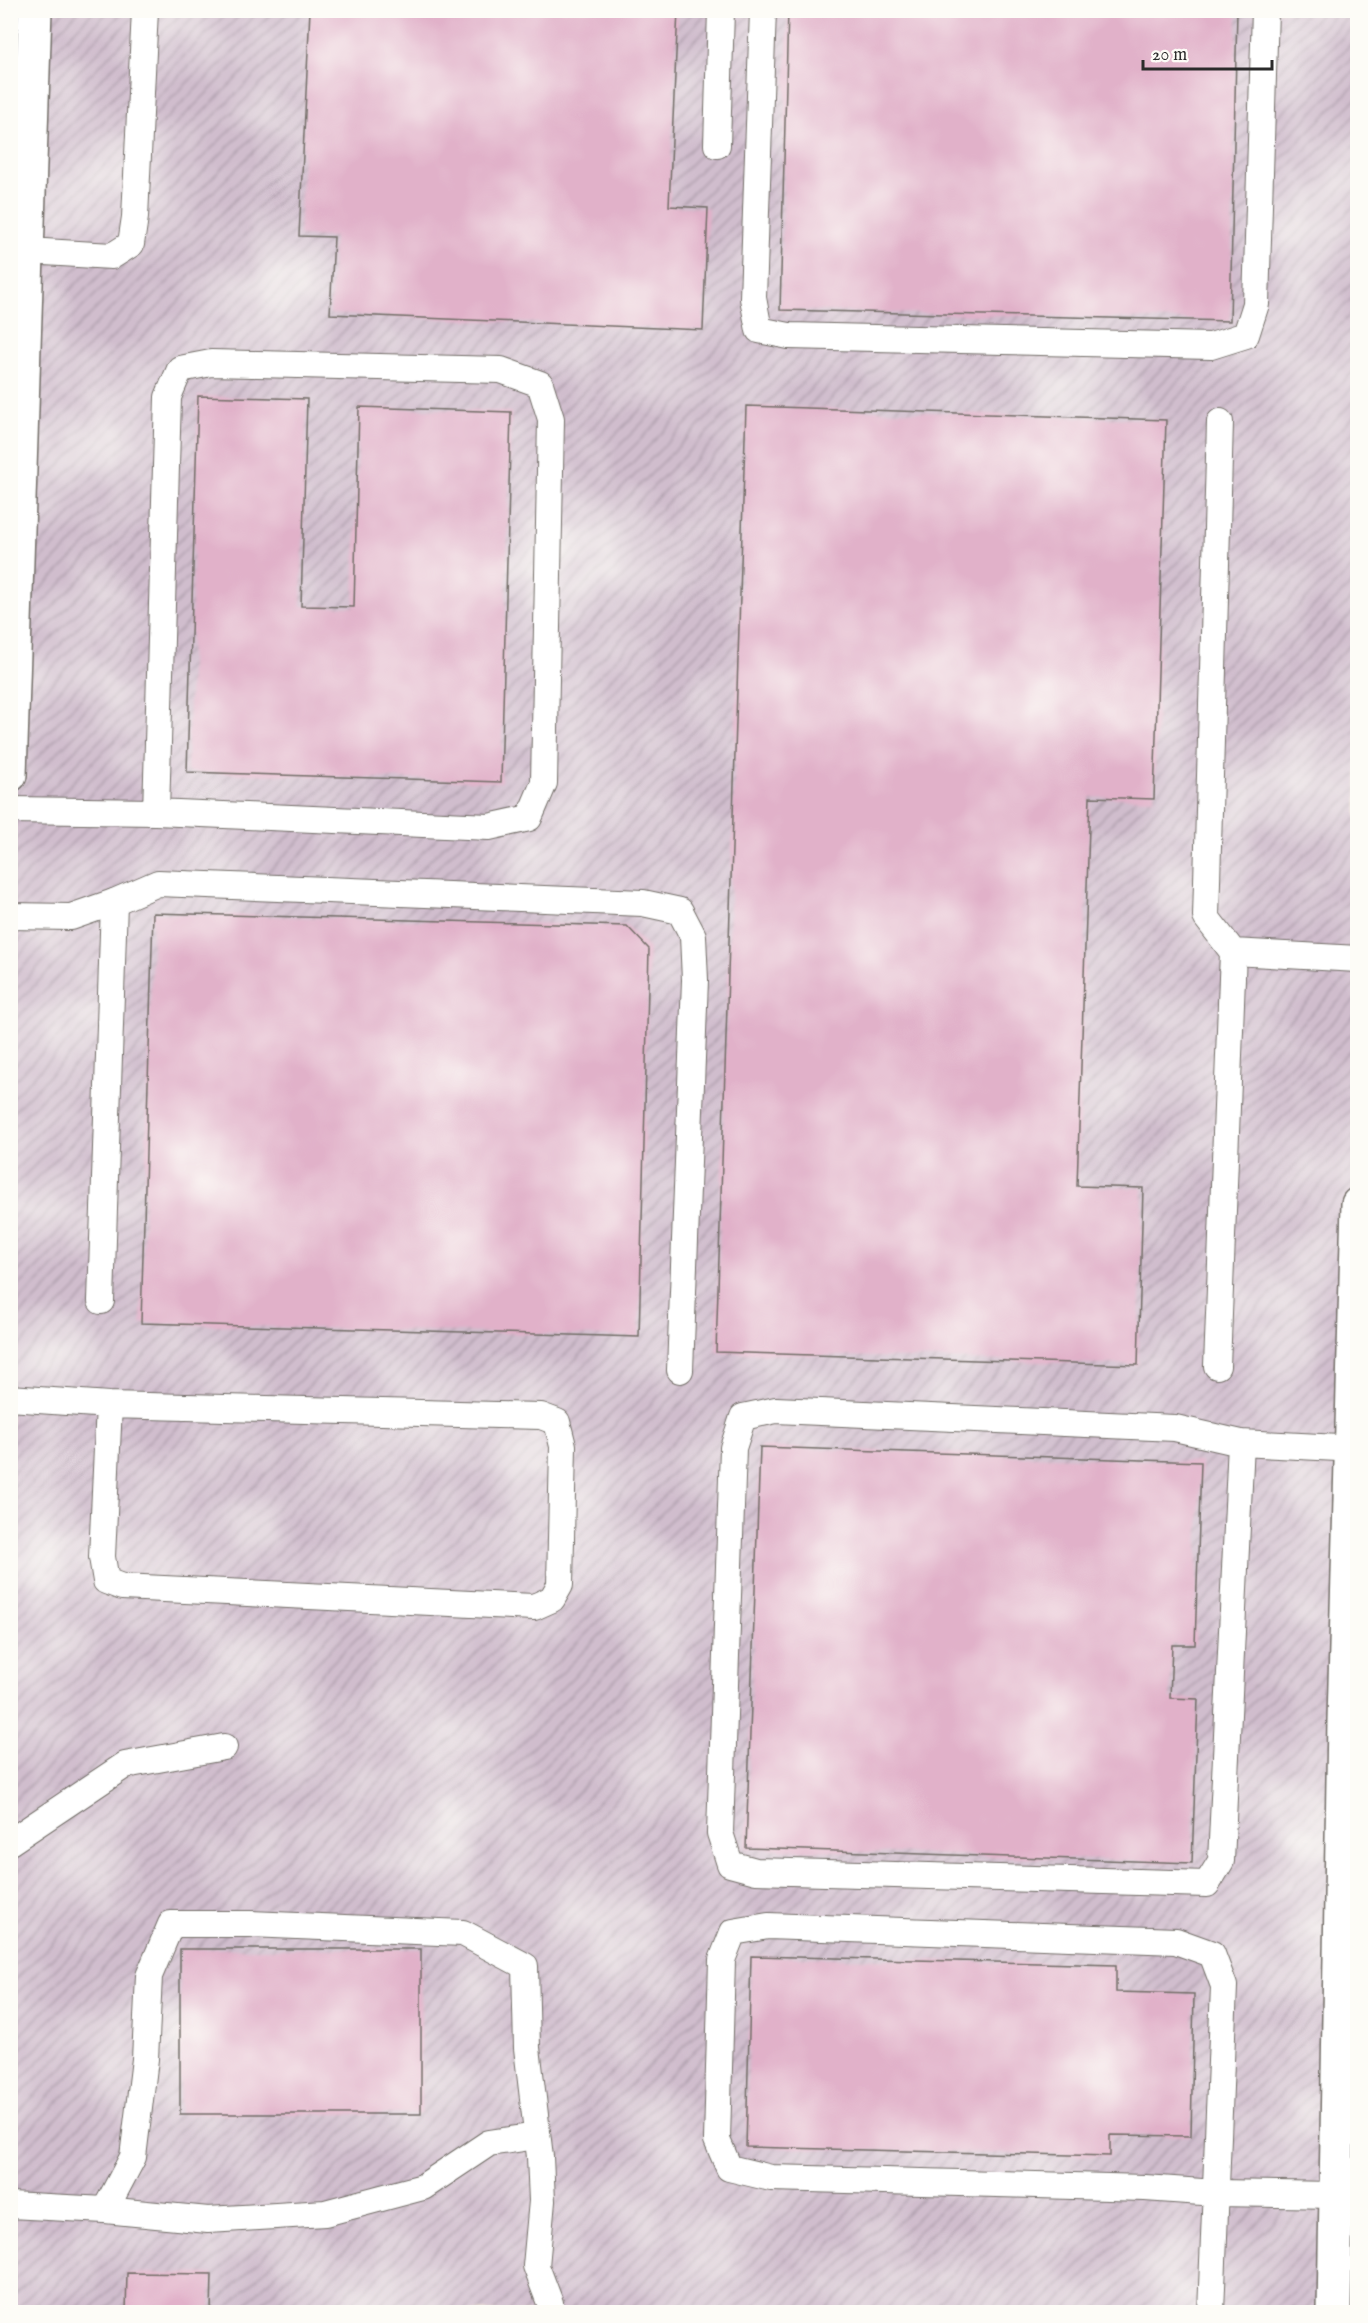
<svg xmlns="http://www.w3.org/2000/svg" width="1368" height="2323" viewBox="0 0 1368 2323" font-family="'IM FELL English',serif">
	<defs>
		<pattern id="industrial-furrows" width="10" height="10" patternUnits="userSpaceOnUse" patternTransform="scale(1.5)"><rect width="10" height="10" fill="#d0bdcd"/><path d="M-1 1l2-2M0 10L10 0M9 11l2-2" fill="none" stroke="#a99aa7"/></pattern>
	</defs>
	<rect width="100%" height="100%" fill="#fdfcf7"/>
	<filter id="ink" filterUnits="userSpaceOnUse"><feTurbulence type="fractalNoise" baseFrequency=".0167" numOctaves="2"/><feDisplacementMap in="SourceGraphic" scale="12" xChannelSelector="R" yChannelSelector="G"/><feConvolveMatrix kernelMatrix="1 2 1 2 8 2 1 2 1" color-interpolation-filters="sRGB"/></filter>
	<filter id="wash" filterUnits="userSpaceOnUse"><feTurbulence type="fractalNoise" baseFrequency=".008" numOctaves="4" result="noise"/><feDisplacementMap in="SourceGraphic" scale="24" xChannelSelector="R" yChannelSelector="G"/><feGaussianBlur stdDeviation="1.35" result="paint"/><feColorMatrix in="noise" values="0 0 0 0 0 0 0 0 0 0 0 0 0 0 0 0 0 1.4 0 .05"/><feComposite in="paint" operator="in"/></filter>
	<g filter="url(#wash)">
		<rect width="100%" height="100%" fill="#f8ebd9"/>
		<rect fill="url(#industrial-furrows)" x="11" y="11" width="1346" height="2301"/>
		<g id="blocks">
			<g fill="#e1b1c9">
				<polygon points="310,10 678,10 669,206 708,208 703,330 330,314 334,237 299,236"/>
				<polygon points="788,10 1237,10 1230,321 780,310"/>
				<polygon points="198,396 307,399 301,606 354,607 359,407 511,412 501,782 187,772"/>
				<polygon points="746,406 1166,420 1154,799 1090,797 1077,1186 1143,1188 1138,1365 716,1352"/>
				<polygon points="153,913 627,926 649,949 639,1337 141,1323"/>
				<polygon points="760,1447 1201,1462 1195,1645 1172,1645 1170,1698 1198,1699 1192,1863 746,1848"/>
				<rect x="180" y="1949" width="241" height="165"/>
				<polygon points="751,1956 1116,1965 1116,1992 1194,1994 1191,2136 1110,2135 1110,2156 746,2147"/>
				<polygon points="127,2273 212,2274 211,2312 126,2312"/>
			</g>
		</g>
	</g>
	<g filter="url(#ink)">
		<use href="#blocks" fill-opacity="0" stroke="#736e68" stroke-width="1.5"/>
		<g fill="none" stroke-linecap="round" stroke-linejoin="round">
			<g stroke="#736e68" stroke-width="28">
				<g id="lane">
					<polyline points="763,10 753,298 759,330 789,336 1211,346 1246,335 1256,304 1265,10"/>
					<polyline points="717,145 721,10"/>
					<polyline points="10,250 112,256 131,244 135,217 145,10"/>
					<polyline points="1220,422 1206,917 1233,952 1358,959"/>
					<polyline points="10,810 156,812 489,827 529,818 544,783 551,419 540,384 501,370 211,363 180,369 168,397 156,812"/>
					<polyline points="10,916 71,917 114,902 158,883 643,903 680,911 693,936 695,980 680,1370"/>
					<polyline points="101,1301 114,902"/>
					<polyline points="1217,1366 1233,952"/>
					<polyline points="10,1398 109,1405 541,1416 557,1422 563,1446 560,1585 552,1599 534,1607 122,1587 106,1581 102,1557 109,1405"/>
					<polyline points="1241,1443 1221,1861 1207,1884 756,1871 730,1864 720,1833 733,1448 743,1417 776,1410 1175,1428 1241,1443 1358,1449"/>
					<polyline points="10,1842 125,1765 224,1747"/>
					<polyline points="10,2205 105,2210 133,2157 145,2059 149,1976 171,1924 250,1924 463,1933 525,1966 527,2048 540,2157 542,2201 536,2266 550,2303"/>
					<polyline points="105,2210 208,2220 325,2213 423,2187 489,2143 537,2136"/>
					<polyline points="1211,2312 1224,1986 1212,1954 1176,1941 768,1926 733,1932 722,1960 717,2140 729,2168 771,2178 1145,2188 1216,2193 1335,2195"/>
				</g>
			</g>
			<g stroke="#736e68" stroke-width="36">
				<g id="street">
					<polyline points="10,775 35,10"/>
					<polyline points="1334,2312 1344,1720 1358,1204"/>
				</g>
			</g>
			<use href="#lane" stroke="#fff" stroke-width="26"/>
			<use href="#street" stroke="#fff" stroke-width="33"/>
		</g>
	</g>
	<rect width="1368" height="2323" fill="none" stroke="#fdfcf7" stroke-width="36"/>
	<path d="M1143 60v9h129v-9" fill="none" stroke="#2b2b2b" stroke-width="3"/>
	<text x="1152" y="60" font-size="18" fill="#2b2b2b" stroke="#fdfcf7" stroke-width="4.5" paint-order="stroke">20 m</text>
</svg>
